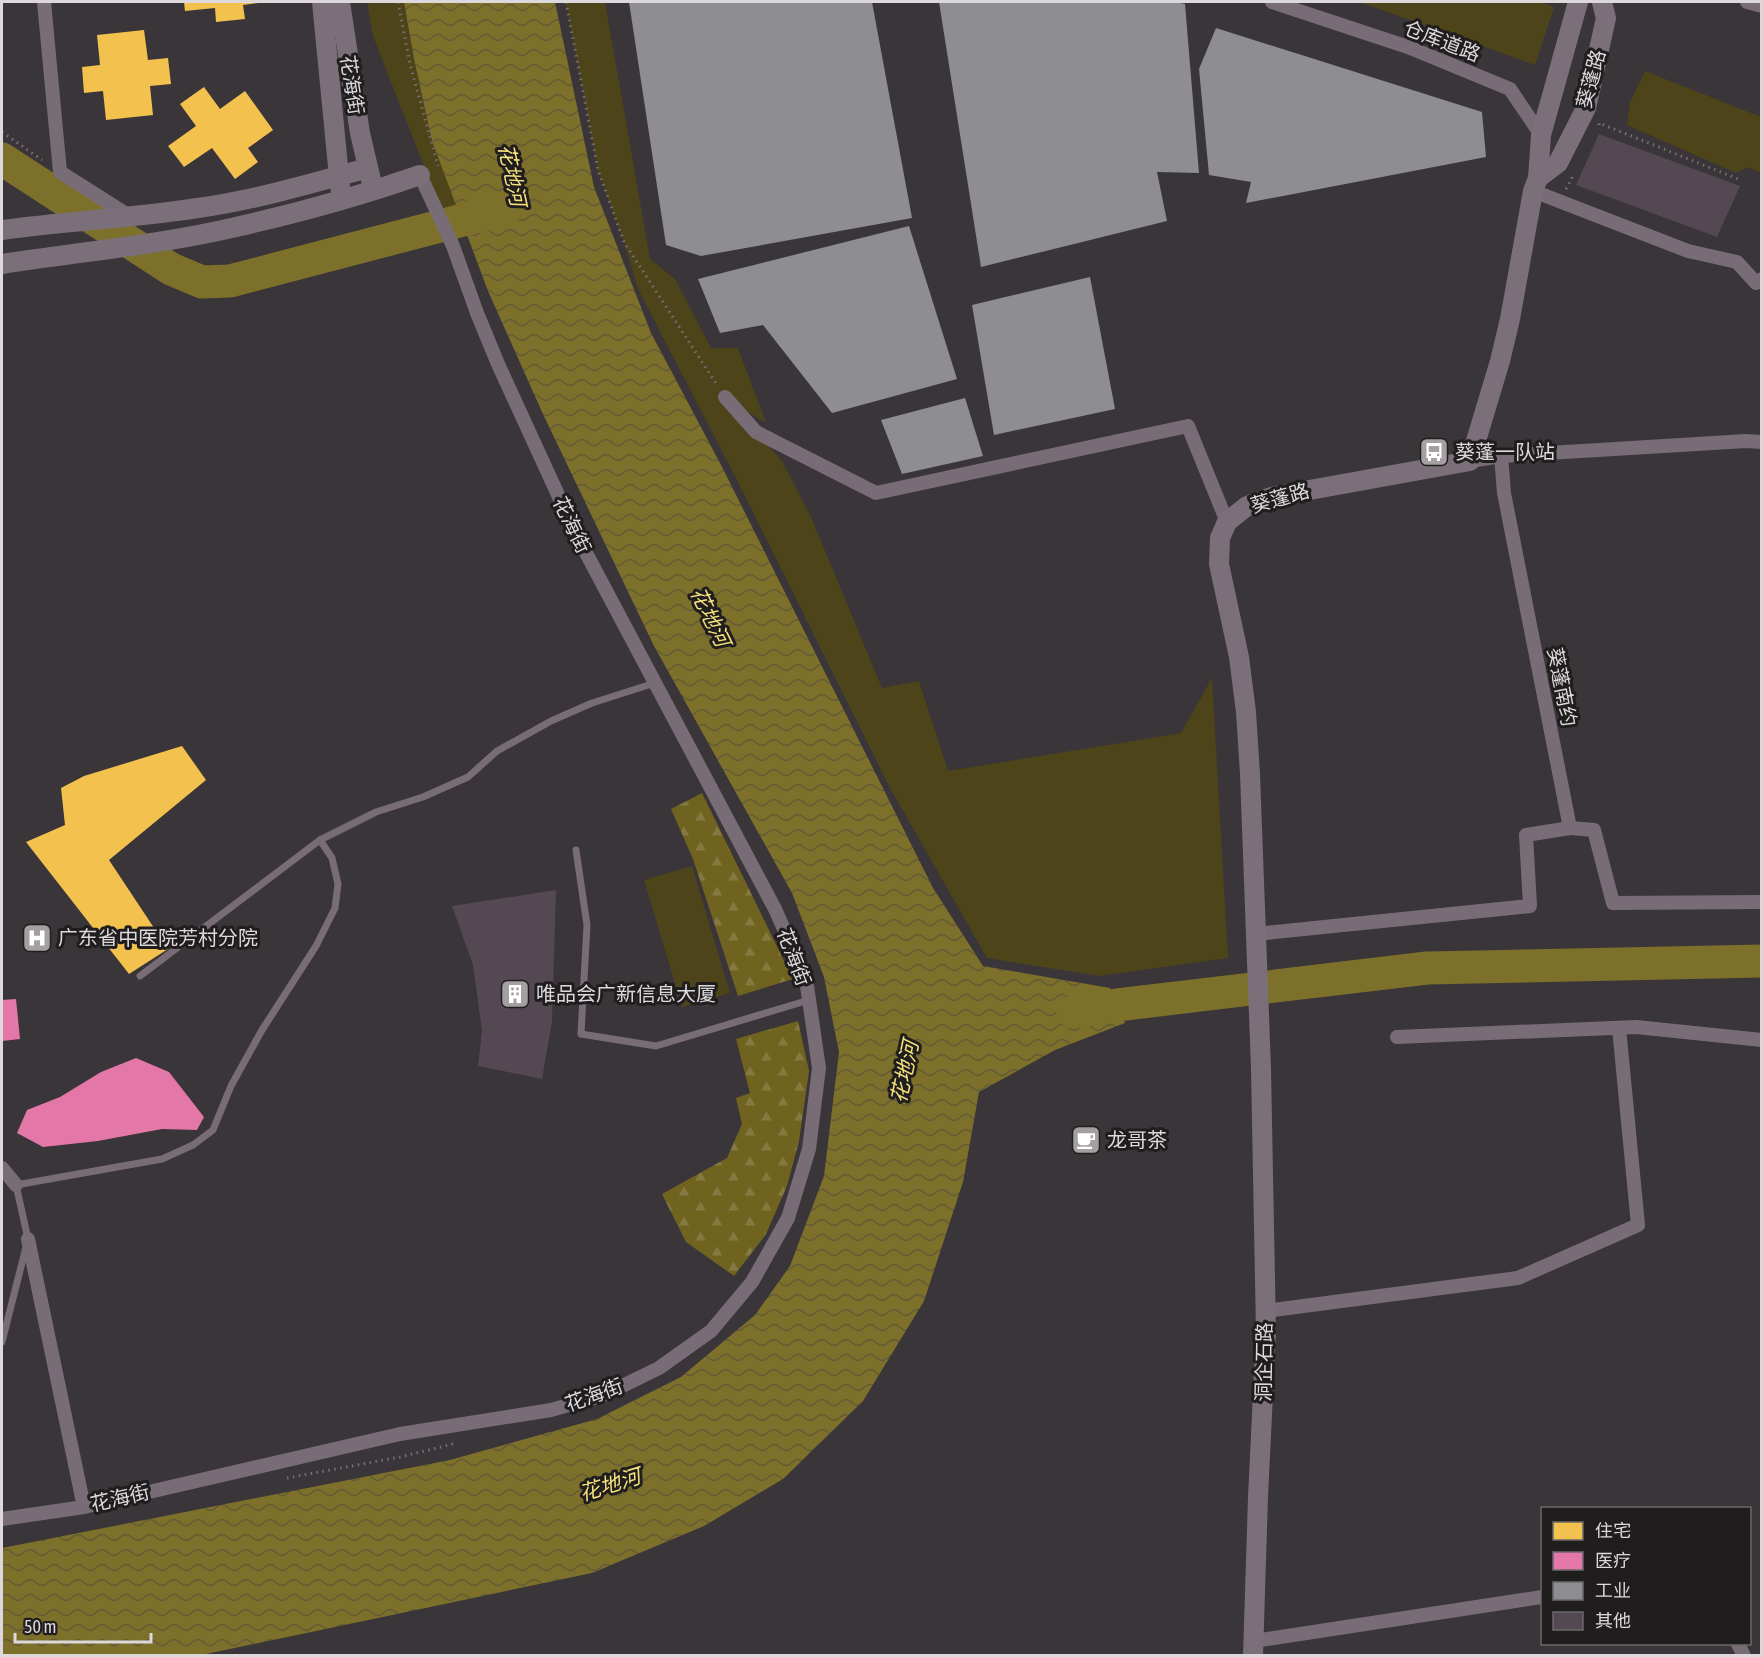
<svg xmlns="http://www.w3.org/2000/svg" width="1763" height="1657" viewBox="0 0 1763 1657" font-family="'Asap Condensed','Noto Sans SC',sans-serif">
	<defs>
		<pattern id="forest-firs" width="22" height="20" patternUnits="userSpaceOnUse" patternTransform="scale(1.5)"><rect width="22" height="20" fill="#706320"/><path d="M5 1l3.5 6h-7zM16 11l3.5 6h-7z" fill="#847940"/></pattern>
		<pattern id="water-waves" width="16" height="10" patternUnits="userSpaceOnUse" patternTransform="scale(1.5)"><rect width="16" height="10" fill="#7d702b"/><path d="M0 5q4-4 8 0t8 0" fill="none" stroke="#625b35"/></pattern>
	</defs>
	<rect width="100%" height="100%" fill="#3a3539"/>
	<g fill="#4d441a">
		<polygon points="367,2 404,2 414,59 432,141 459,212 445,220 373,36"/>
		<polygon points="566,2 605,2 650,259 675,279 711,348 738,348 766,423 727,399 782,461 811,517 882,688 919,681 948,771 1181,733 1212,678 1228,958 1099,976 987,958 890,788 738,482 638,289 624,242 598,170"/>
		<polygon points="1360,2 1540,2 1554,7 1535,65"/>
		<polygon points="1645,71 1761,117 1761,173 1748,167 1736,173 1627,125 1630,102"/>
		<polygon points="692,866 730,993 682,1007 644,880"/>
	</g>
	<g fill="url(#forest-firs)">
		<polygon points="702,793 793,979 738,996 693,859 671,809"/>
		<polygon points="798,1021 809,1071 799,1141 787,1186 766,1234 734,1276 686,1242 662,1194 727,1158 742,1124 736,1098 750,1093 736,1039"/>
	</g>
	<polygon fill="url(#water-waves)" points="404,2 555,2 594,187 651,333 721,465 933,888 983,966 1110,988 1125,1023 1055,1050 979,1092 963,1182 924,1301 863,1401 783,1479 704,1526 592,1573 201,1655 2,1655 2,1548 450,1460 597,1419 681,1377 755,1315 790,1266 824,1176 839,1052 824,977 792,893 654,646 542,412 488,291 432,141 414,59"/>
	<g fill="#f2c14e">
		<polygon points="184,2 258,2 258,3 243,5 245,19 216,22 215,8 185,11"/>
		<polygon points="144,30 148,60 168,58 171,84 150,86 153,115 106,120 103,91 84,93 82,67 100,65 97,35"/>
		<polygon points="204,87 220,109 245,91 273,130 248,148 258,162 235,179 212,148 184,167 168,146 196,126 180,104"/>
		<polygon points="182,746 206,780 109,860 168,949 129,974 26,842 65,825 61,788 84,776"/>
	</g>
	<g fill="#e377a8">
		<polygon points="16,999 20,1039 2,1041 2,1000"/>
		<polygon points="136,1058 169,1072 204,1117 197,1130 162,1129 98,1141 43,1147 17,1133 27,1110 60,1097 101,1072"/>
	</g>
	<g fill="#8d8d92">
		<polygon points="629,2 872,2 912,218 701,256 666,245"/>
		<polygon points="939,2 1177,2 1185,4 1199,173 1157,172 1167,221 981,267"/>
		<polygon points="1216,28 1482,112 1486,157 1246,203 1251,182 1209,175 1199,69"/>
		<polygon points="909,226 957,379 832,413 763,325 720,333 698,279"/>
		<polygon points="1090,277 1115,409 994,435 972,305"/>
		<polygon points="965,398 983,456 902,474 881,420"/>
	</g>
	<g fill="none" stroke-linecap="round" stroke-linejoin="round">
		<g stroke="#7d702b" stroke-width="33">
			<polyline points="2,159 171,269 202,282 230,281 505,209"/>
			<polyline points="1073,1012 1117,1005 1427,968 1762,961"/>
		</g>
	</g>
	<g fill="#544852">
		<polygon points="1599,134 1740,186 1717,237 1576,185"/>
		<polygon points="556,890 552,1022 542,1079 478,1066 482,1030 473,965 452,906"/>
	</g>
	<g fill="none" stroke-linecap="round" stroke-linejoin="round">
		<g stroke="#786f76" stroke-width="3" stroke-dasharray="1.5 4.5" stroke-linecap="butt">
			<polyline points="398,2 410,64 438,166"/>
			<polyline points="566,2 598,170 624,242 717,385"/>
			<polyline points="1599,125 1599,123 1738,179"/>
			<polyline points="2,132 42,160"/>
			<polyline points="1566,189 1573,176"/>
			<polyline points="287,1478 400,1457 457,1443"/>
		</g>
		<g stroke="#786c76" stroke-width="7">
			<polyline points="576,850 587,925 581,1034 656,1046 809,1000"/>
			<polyline points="140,976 320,840 376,812 423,797 468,777 497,751 551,721 592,703 655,683"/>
			<polyline points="2,1342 28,1239 16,1185 162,1159 193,1145 213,1130 231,1086 262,1030 316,946 335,908 338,884 332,858 320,840"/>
		</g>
		<g stroke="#786c76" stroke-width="14">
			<polyline points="44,2 60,172 131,217"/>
			<polyline points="1272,2 1408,47 1510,89 1541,135"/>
			<polyline points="1747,2 1762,6"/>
			<polyline points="1533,191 1688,251 1737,262 1756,283 1762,279"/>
			<polyline points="725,397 756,432 876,493 1188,426 1227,522"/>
			<polyline points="1501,456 1504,493 1570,828 1594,830 1613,903 1762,902"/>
			<polyline points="1470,461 1501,456 1746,441 1762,442"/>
			<polyline points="1256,934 1530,906 1526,835 1570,828"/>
			<polyline points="1397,1037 1636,1027 1762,1040"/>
			<polyline points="2,1168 16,1185"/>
			<polyline points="28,1239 84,1507"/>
			<polyline points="1265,1311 1518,1278 1638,1225 1619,1028"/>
			<polyline points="2,1519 84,1507 400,1434 551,1410 604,1395 659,1368 711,1331 752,1282 788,1218 809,1149 819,1068 806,979 775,909 576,534 498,364 477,313 453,246 420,175"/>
			<polyline points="1254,1641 1542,1597"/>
			<polyline points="1738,1644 1744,1656"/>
		</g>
		<g stroke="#7b6f79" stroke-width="20">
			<polyline points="322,2 340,187"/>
			<polyline points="340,2 360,133 371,180"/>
			<polyline points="1538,178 1558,163 1586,108 1606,18 1602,2"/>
			<path d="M2,230C67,221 133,218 198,208C256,200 312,183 368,168"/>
			<path d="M2,264C79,252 159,245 236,227C298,213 360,196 420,175"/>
			<polyline points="1253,1656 1258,1497 1266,1332 1261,1069 1250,774 1246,712 1239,657 1219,564 1220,538 1227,522 1247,506 1271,497 1470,461 1500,361 1510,319 1533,191 1538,178 1541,135 1578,2"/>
		</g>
	</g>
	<defs>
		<g id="bus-square" transform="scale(1.5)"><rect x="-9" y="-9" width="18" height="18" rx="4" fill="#a39fa2" stroke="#201d1f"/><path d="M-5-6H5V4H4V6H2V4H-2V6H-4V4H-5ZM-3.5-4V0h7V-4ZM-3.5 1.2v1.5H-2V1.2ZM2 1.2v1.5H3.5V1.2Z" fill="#fff"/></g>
		<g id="hospital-square" transform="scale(1.5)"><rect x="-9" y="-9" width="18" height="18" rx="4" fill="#a39fa2" stroke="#201d1f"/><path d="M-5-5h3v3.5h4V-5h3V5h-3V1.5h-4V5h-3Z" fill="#fff"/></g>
		<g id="building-square" transform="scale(1.5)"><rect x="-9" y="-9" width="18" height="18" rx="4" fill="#a39fa2" stroke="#201d1f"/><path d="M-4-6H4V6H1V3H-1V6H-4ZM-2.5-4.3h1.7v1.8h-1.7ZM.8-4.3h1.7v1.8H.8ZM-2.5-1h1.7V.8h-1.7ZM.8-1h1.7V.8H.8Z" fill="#fff"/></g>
		<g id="cafe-square" transform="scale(1.5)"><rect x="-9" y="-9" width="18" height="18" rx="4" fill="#a39fa2" stroke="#201d1f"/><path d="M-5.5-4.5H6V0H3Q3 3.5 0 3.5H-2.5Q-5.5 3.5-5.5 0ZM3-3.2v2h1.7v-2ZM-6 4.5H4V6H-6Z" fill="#fff"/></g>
	</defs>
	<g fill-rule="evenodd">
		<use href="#bus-square" x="1434" y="452"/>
		<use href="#hospital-square" x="37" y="938"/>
		<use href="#building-square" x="515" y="994"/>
		<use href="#cafe-square" x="1086" y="1140"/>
	</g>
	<g text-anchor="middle" stroke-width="6" stroke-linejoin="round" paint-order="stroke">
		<g font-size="20" fill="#dcd8db" stroke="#201d1f">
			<text transform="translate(1442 41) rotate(21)" y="7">仓库道路</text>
			<text transform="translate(1591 79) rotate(-75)" y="7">葵蓬路</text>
			<text transform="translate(352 85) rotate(81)" y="7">花海街</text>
			<text transform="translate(1280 498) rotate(-16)" y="7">葵蓬路</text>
			<text transform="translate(572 525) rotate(64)" y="7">花海街</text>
			<text transform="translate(1562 687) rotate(79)" y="7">葵蓬南约</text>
			<text transform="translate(794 957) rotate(69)" y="7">花海街</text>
			<text transform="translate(1264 1362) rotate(-89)" y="7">洞企石路</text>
			<text transform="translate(594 1395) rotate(-20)" y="7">花海街</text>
			<text transform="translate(120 1498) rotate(-13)" y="7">花海街</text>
		</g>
		<g font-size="20" fill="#dcd8db" stroke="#201d1f" text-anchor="start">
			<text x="1455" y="459">葵蓬一队站</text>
			<text x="58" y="945">广东省中医院芳村分院</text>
			<text x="536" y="1001">唯品会广新信息大厦</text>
			<text x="1107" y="1147">龙哥茶</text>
		</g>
		<g font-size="21" font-style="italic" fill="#f6e27a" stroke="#201d1f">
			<text transform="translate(512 175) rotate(78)" y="7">花地河</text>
			<text transform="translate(710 617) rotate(64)" y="7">花地河</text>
			<text transform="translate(905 1072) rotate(-78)" y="7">花地河</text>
			<text transform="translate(610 1485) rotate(-17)" y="7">花地河</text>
		</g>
	</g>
	<rect width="1763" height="1657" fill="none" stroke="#dcd8db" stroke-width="6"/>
	<rect x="1541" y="1507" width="210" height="138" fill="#201d1f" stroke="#6b686a" stroke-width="1.5"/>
	<rect x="1553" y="1522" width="30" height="18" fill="#f2c14e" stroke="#6b686a" stroke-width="1.5"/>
	<text x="1595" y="1537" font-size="18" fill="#dcd8db">住宅</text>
	<rect x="1553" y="1552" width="30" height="18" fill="#e377a8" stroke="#6b686a" stroke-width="1.5"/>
	<text x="1595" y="1567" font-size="18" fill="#dcd8db">医疗</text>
	<rect x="1553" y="1582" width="30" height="18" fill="#8d8d92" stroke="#6b686a" stroke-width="1.5"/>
	<text x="1595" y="1597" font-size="18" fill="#dcd8db">工业</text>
	<rect x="1553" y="1612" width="30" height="18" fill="#544852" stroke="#6b686a" stroke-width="1.5"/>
	<text x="1595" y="1627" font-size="18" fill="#dcd8db">其他</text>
	<path d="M15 1633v9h136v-9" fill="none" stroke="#dcd8db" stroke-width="3"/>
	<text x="24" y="1633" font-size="18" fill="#dcd8db" stroke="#201d1f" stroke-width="4.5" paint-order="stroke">50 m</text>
</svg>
